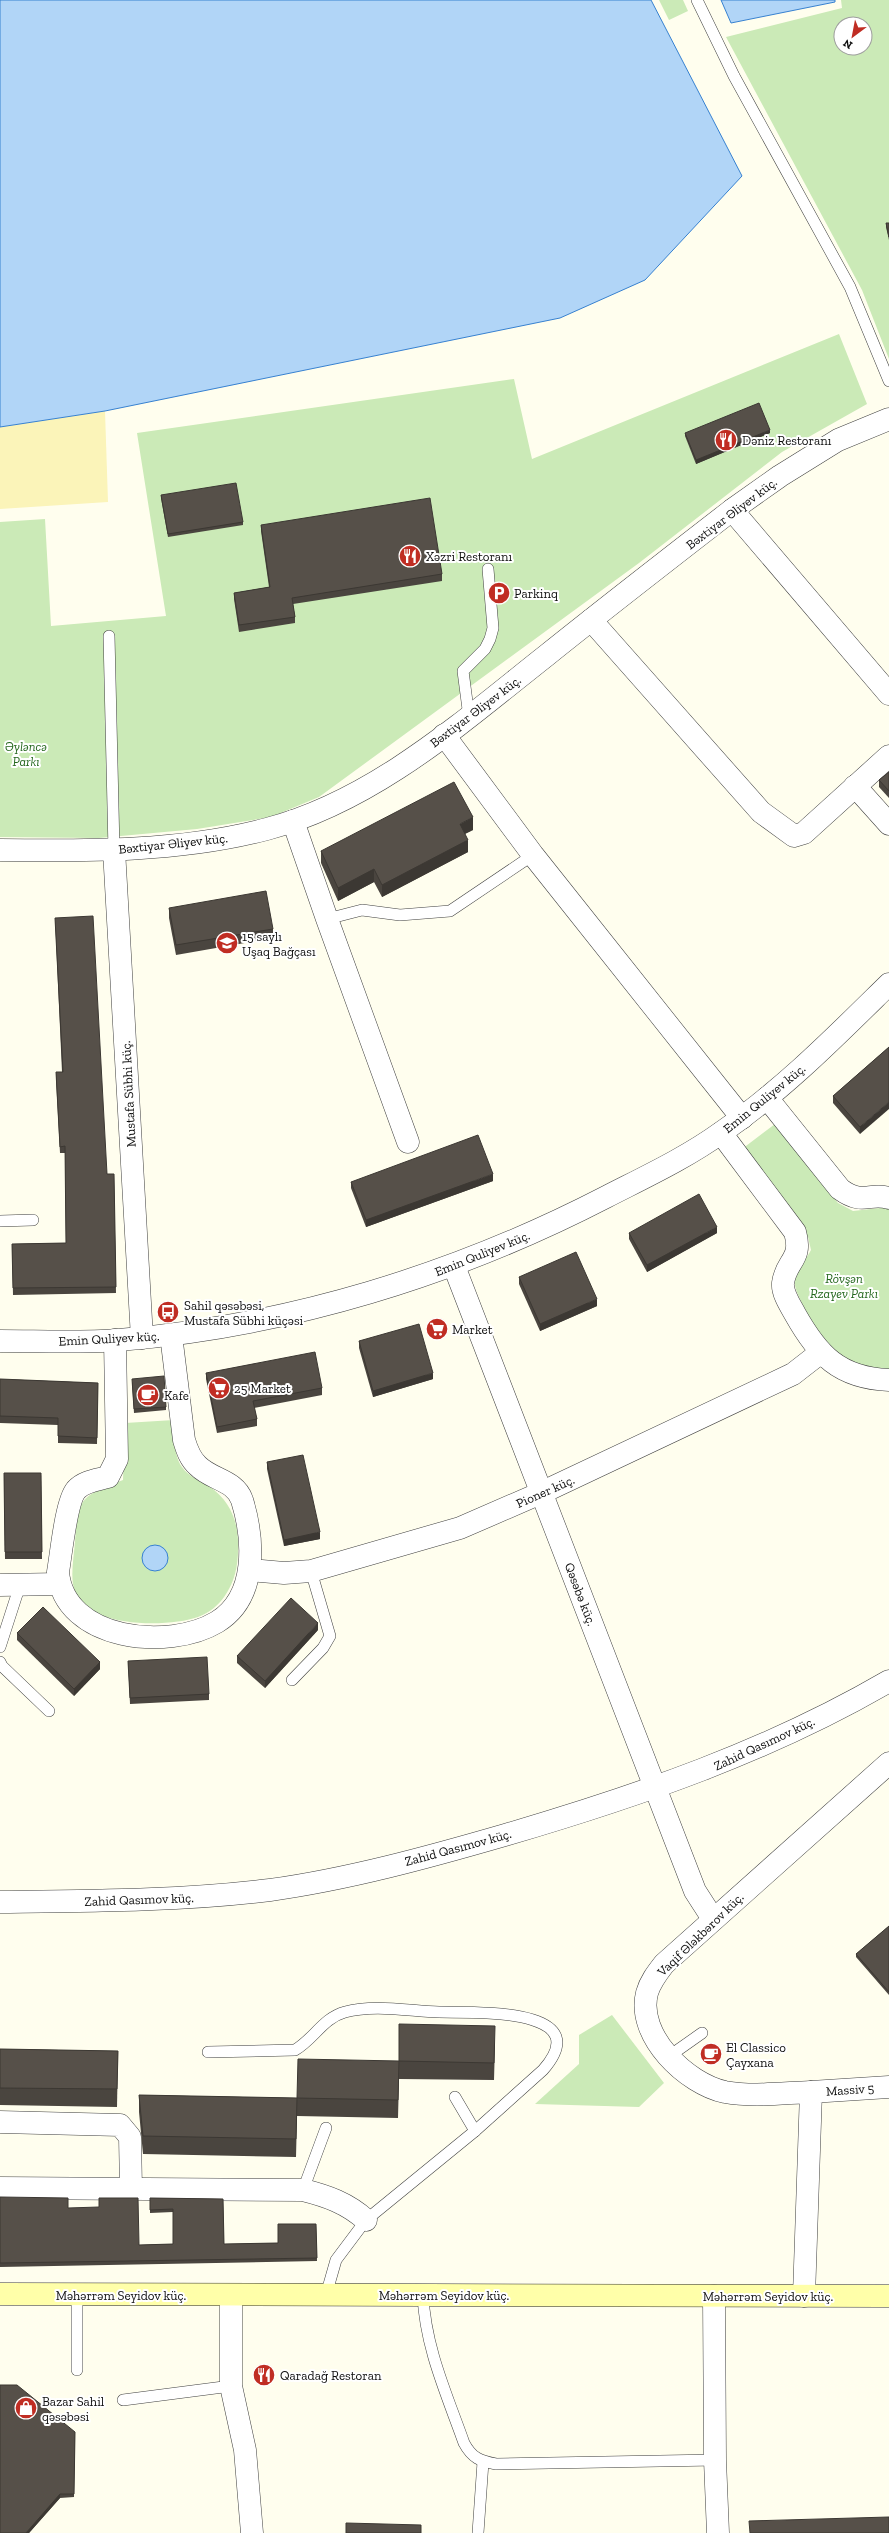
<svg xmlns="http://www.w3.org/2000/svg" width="889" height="2533" viewBox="0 0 889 2533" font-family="'Zilla Slab',serif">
	<rect width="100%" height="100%" fill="#fffeee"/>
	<g fill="#cbeab7" fill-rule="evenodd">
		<polygon points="659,0 683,0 688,11 669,20"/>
		<path d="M841,0H889V359L862,290L726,37L842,8ZM841,24H865V48H841Z"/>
		<polygon points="839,334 867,404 782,452 639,563 319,797 271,817 197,829 99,838 0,837 0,522 45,519 51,626 166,616 137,433 514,379 532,459"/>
		<path d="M775,1124L838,1203L853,1211L889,1207V1369C846,1371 822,1345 805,1309C800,1299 793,1288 795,1277C797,1268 807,1258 811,1250L808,1237L742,1149Z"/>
		<path d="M174,1420C175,1434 173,1455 182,1467C189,1477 199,1480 209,1486C236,1505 241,1532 237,1564C234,1586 221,1609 198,1617C167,1628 79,1629 73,1584C71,1571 74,1555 75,1542C78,1496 81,1497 123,1480L125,1423Z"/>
		<polygon points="612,2015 664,2083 639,2107 535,2104 579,2064 579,2035"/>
	</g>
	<polygon fill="#fbf4b9" points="105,411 108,502 0,509 0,427"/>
	<g fill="#b1d5f7" stroke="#3781d0">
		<polygon points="0,0 651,0 742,176 645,280 560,318 105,411 0,427"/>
		<polygon points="721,0 835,0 835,2 731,23"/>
		<circle cx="155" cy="1558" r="13"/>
	</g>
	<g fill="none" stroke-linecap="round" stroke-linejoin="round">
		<g stroke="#404040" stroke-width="12">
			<g id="service">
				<polyline points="697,0 734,76 850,287 889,381"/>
				<polyline points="109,636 114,850"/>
				<polyline points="469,717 463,671 485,649 490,639 493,628 488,569"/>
				<polyline points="327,919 362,910 400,915 450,911 533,855"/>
				<polyline points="0,1221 33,1220"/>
				<polyline points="0,1647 20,1585"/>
				<polyline points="0,1662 2,1666 49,1711"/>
				<polyline points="292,1680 323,1648 330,1636 311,1571"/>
				<path d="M208,2052L295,2050C314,2039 323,2018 345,2012C374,2004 409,2011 439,2012C470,2013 599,2006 543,2070L475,2131L366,2220L336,2260L326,2295"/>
				<polyline points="668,2057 702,2033"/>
				<polyline points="455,2097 475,2131"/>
				<polyline points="303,2190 326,2128"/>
				<polyline points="77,2295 77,2370"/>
				<path d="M423,2295C425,2347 447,2395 464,2443C472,2458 480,2461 496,2464L715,2460"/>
				<polyline points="123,2400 231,2386"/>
				<polyline points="478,2533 483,2462"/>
			</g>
		</g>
		<g stroke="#404040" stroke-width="23">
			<g id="minor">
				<polyline points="732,510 889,694"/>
				<polyline points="591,620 761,812 794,836 804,833 889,756"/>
				<polyline points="444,735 533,855 742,1118"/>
				<polyline points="855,786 889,824"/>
				<polyline points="293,821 327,919 408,1142"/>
				<path d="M0,850C89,851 180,852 267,829C374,801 462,722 547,655C608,606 670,558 732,510L780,476L838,440L889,419"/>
				<polyline points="114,850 142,1338"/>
				<path d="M767,1098L840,1189C863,1206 869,1192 889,1198"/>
				<path d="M721,1133L795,1232C803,1260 786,1260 783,1283C782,1293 790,1305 795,1314C818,1355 839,1378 889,1380"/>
				<polyline points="454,1266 695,1891 713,1919"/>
				<path d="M115,1340L117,1459L108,1477C97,1480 84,1481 76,1490C66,1502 61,1555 58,1572C64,1641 169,1651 217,1622C258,1597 254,1539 242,1500C235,1480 212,1480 198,1466C190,1459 187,1450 184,1440L171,1335"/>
				<polyline points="250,1570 284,1573 311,1571 460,1528 543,1492 793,1374 820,1353"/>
				<polyline points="0,1585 59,1584"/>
				<path d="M0,1902C90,1901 180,1901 270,1890C349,1879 429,1857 505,1835C638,1796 769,1751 889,1681"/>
				<path d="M811,2092C783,2093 753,2097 725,2092C687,2084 636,2036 647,1993C650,1982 657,1973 664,1964L889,1763"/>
				<polyline points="0,2122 120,2125 130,2137 131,2189"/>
				<path d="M0,2188L303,2190C327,2196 347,2203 366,2220"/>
				<polyline points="231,2295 231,2386 245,2450 252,2533"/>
				<polyline points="714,2296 715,2460 718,2533"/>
			</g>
		</g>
		<g stroke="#404040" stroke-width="23">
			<g id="tertiary">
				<path d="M0,1341C39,1341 80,1343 119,1340C289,1326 455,1275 606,1197C645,1177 686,1158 722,1132C784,1089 836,1036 889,984"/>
				<polyline points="804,2296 811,2092 889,2087"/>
			</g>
		</g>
		<g stroke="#2f2f2f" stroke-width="23">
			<polyline id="secondary" points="0,2294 889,2296"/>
		</g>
		<use href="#service" stroke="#fff" stroke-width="11"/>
		<use href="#minor" stroke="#fff" stroke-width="22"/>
		<use href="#tertiary" stroke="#fff" stroke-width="22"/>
		<use href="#secondary" stroke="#ffffa9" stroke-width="22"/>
	</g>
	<g fill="#4a453f">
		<polygon points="886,223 889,223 889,240 886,227"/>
		<polygon points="685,433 770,433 696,464 685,436"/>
		<polygon points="161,495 243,522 243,525 168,537 161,498"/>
		<polygon points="261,525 442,574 442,581 293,604 295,617 295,623 239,632 234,599 234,593 269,587 261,531"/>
		<polygon points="889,772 889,798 879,787 879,780"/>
		<polygon points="473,830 465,834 468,852 382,897 374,882 338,901 321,863 321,851"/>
		<polygon points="169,908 273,929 273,938 176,955 169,918"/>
		<polygon points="55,918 107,1174 114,1174 116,1293 13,1295 12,1244 66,1243 65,1153 60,1153 56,1079 56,1072 62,1072"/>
		<polygon points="889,1047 860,1134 833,1103 833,1096"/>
		<polygon points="493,1181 366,1227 351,1188 351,1182"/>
		<polygon points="629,1233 717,1233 647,1272 629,1239"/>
		<polygon points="519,1277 597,1306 540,1331 519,1284"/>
		<polygon points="359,1341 433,1379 373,1397 359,1348"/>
		<polygon points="206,1373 322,1388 322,1395 254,1408 257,1419 257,1426 217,1433 206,1379"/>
		<polygon points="0,1379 98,1383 97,1444 58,1443 58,1425 0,1423"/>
		<polygon points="132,1382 166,1407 166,1410 134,1413"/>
		<polygon points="267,1462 320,1539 284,1546 267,1469"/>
		<polygon points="4,1473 41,1473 42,1559 5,1559"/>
		<polygon points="318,1630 265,1688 237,1663 237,1656"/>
		<polygon points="17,1633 100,1669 74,1696 17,1640"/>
		<polygon points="128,1661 209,1694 209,1700 130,1704"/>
		<polygon points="889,1926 889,1995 856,1957 856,1954"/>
		<polygon points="495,2044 494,2080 399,2079 398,2118 297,2116 296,2157 143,2154 139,2112 139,2095 297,2098 399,2061"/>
		<polygon points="0,2049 118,2051 117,2107 0,2105"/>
		<polygon points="0,2197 68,2208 139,2245 173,2244 173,2212 150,2213 150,2198 223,2199 224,2244 278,2243 316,2224 317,2261 0,2267"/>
		<polygon points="75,2432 74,2497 60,2498 29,2533 0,2533"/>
	</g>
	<g fill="#3c3833">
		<polygon points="770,430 770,433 696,464 696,460"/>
		<polygon points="473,817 473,830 460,836 460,824"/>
		<polygon points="468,840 468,852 382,897 382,885"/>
		<polygon points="374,869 374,882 338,901 338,888"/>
		<polygon points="889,1102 889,1109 860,1134 860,1127"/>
		<polygon points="493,1174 493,1181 366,1227 366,1220"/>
		<polygon points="717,1227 717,1233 647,1272 647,1265"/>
		<polygon points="597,1299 597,1306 540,1331 540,1324"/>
		<polygon points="433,1373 433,1379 373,1397 373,1391"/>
		<polygon points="320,1532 320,1539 284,1546 284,1540"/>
		<polygon points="318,1623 318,1630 265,1688 265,1681"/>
		<polygon points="100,1662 100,1669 74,1696 74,1689"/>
		<polygon points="60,2494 60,2498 29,2533 26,2533"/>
	</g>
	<g fill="#565049" stroke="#3c3833">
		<polygon points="886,223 889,223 889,237"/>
		<polygon points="759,403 770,430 696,460 685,433"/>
		<polygon points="236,483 243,522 168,534 161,495"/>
		<polygon points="430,498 442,574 292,598 295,617 239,625 234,593 270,587 261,525"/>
		<polygon points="889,772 889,791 879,780"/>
		<polygon points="454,782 473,817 460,824 468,840 382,885 374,869 338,888 321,851"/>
		<polygon points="266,891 273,929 176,945 169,908"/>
		<polygon points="93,916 107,1174 114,1174 116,1287 13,1288 12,1244 66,1243 65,1146 60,1147 56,1072 63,1072 55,918"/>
		<polygon points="889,1047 889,1102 860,1127 833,1096"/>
		<polygon points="478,1135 493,1174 366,1220 351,1182"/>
		<polygon points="699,1194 717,1227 647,1265 629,1233"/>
		<polygon points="576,1252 597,1299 540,1324 519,1277"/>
		<polygon points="419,1324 433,1373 373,1391 359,1341"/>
		<polygon points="315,1352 322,1388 253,1401 257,1419 217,1427 206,1373"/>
		<polygon points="164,1376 166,1407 134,1409 132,1379"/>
		<polygon points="0,1379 98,1383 97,1438 58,1436 58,1418 0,1416"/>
		<polygon points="303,1455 320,1532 284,1540 267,1462"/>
		<polygon points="4,1473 41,1473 42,1552 5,1552"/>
		<polygon points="291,1598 318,1623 265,1681 237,1656"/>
		<polygon points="43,1607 100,1662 74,1689 17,1633"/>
		<polygon points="207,1657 209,1694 130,1698 128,1661"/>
		<polygon points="889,1926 889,1992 856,1954"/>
		<polygon points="399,2024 495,2026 494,2063 399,2061"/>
		<polygon points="0,2049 118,2051 117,2089 0,2088"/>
		<polygon points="298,2059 399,2061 398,2100 297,2098"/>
		<polygon points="139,2095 297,2098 296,2139 143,2136"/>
		<polygon points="0,2197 68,2198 68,2208 99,2207 99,2198 138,2198 139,2245 173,2244 173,2209 150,2210 150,2198 223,2199 224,2244 278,2243 278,2224 316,2224 317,2258 0,2263"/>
		<polygon points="0,2385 17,2385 75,2432 74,2494 60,2494 26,2533 0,2533"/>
		<polygon points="889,2517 889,2533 750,2533 749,2521"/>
		<polygon points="346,2523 421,2525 421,2533 346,2533"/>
	</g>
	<defs>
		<g id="restaurant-disc" transform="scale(1.15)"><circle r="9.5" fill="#c02d23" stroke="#fff"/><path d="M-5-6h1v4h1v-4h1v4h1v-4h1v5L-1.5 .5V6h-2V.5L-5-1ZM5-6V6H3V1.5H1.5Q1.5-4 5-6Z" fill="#fff"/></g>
		<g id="parking-disc" transform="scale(1.15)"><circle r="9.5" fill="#c02d23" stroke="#fff"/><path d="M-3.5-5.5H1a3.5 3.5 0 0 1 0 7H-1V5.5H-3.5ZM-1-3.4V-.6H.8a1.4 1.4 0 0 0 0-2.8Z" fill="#fff"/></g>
		<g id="school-disc" transform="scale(1.15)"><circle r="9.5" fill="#c02d23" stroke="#fff"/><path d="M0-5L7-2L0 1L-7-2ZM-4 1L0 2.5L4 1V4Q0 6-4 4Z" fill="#fff"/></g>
		<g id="bus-disc" transform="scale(1.15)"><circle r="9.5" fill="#c02d23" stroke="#fff"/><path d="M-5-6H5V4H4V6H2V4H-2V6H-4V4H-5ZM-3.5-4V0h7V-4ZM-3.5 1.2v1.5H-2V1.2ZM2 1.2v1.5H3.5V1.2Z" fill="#fff"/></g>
		<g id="supermarket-disc" transform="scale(1.15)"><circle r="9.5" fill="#c02d23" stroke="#fff"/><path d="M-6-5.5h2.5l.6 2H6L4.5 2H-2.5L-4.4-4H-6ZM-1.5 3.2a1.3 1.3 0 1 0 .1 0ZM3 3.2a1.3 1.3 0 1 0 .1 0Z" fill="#fff"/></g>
		<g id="cafe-disc" transform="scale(1.15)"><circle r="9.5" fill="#c02d23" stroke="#fff"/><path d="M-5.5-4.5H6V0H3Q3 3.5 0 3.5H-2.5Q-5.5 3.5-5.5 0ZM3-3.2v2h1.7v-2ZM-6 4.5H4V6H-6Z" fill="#fff"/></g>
		<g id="shop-disc" transform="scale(1.15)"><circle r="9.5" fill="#c02d23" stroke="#fff"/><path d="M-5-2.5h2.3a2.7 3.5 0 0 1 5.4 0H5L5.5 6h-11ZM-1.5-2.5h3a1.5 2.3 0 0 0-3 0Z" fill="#fff"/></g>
	</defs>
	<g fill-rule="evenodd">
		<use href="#restaurant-disc" x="726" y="440"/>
		<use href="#restaurant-disc" x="410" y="556"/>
		<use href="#parking-disc" x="499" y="593"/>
		<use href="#school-disc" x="227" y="943"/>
		<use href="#bus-disc" x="168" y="1312"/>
		<use href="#supermarket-disc" x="437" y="1329"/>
		<use href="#supermarket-disc" x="219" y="1388"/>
		<use href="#cafe-disc" x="148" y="1395"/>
		<use href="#cafe-disc" x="711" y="2054"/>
		<use href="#restaurant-disc" x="264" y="2375"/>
		<use href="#shop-disc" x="26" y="2408"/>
	</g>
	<g text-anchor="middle" stroke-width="4" stroke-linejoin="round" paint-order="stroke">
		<g font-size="13" fill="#0d0d0d" stroke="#fff" text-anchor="start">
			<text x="742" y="445">Dəniz Restoranı</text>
			<text x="426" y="561">Xəzri Restoranı</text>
			<text x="514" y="598">Parkinq</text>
			<text x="242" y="941">15 saylı<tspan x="242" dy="15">Uşaq Bağçası</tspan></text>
			<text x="184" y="1310">Sahil qəsəbəsi,<tspan x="184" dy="15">Mustafa Sübhi küçəsi</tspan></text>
			<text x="452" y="1334">Market</text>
			<text x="234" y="1393">25 Market</text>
			<text x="164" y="1400">Kafe</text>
			<text x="726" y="2052">El Classico<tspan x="726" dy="15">Çayxana</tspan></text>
			<text x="280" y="2380">Qaradağ Restoran</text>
			<text x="42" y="2406">Bazar Sahil<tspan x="42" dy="15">qəsəbəsi</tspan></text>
		</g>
		<g font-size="13" fill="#0d0d0d" stroke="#fff">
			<text transform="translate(731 513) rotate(-37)" y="5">Bəxtiyar Əliyev küç.</text>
			<text transform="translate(475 711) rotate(-37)" y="5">Bəxtiyar Əliyev küç.</text>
			<text transform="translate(173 843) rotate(-6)" y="5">Bəxtiyar Əliyev küç.</text>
			<text transform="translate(128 1094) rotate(-93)" y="5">Mustafa Sübhi küç.</text>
			<text transform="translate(764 1098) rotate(-39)" y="5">Emin Quliyev küç.</text>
			<text transform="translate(482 1253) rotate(-22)" y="5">Emin Quliyev küç.</text>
			<text transform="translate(109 1338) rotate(-3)" y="5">Emin Quliyev küç.</text>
			<text transform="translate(545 1491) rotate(-24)" y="5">Pioner küç.</text>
			<text transform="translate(581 1594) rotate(69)" y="5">Qəsəbə küç.</text>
			<text transform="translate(764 1743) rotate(-25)" y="5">Zahid Qasımov küç.</text>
			<text transform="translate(458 1847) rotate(-15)" y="5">Zahid Qasımov küç.</text>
			<text transform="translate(139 1899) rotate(-2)" y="5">Zahid Qasımov küç.</text>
			<text transform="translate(700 1934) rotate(-44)" y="5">Vaqif Ələkbərov küç.</text>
			<text transform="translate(850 2089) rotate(-4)" y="5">Massiv 5</text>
			<text x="121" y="2300">Məhərrəm Seyidov küç.</text>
			<text x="444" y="2300">Məhərrəm Seyidov küç.</text>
			<text x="768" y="2301">Məhərrəm Seyidov küç.</text>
		</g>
		<g font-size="13" font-style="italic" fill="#23661c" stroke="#fff">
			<text x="26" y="751">Əyləncə<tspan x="26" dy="15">Parkı</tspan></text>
			<text x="844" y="1283">Rövşən<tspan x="844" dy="15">Rzayev Parkı</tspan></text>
		</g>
	</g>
	<g transform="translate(853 36) rotate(212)"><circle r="19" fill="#ffffff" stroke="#9e9e9e"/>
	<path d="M0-3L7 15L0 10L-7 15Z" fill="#c02d23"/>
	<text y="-6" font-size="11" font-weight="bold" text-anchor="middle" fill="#0d0d0d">N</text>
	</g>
</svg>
